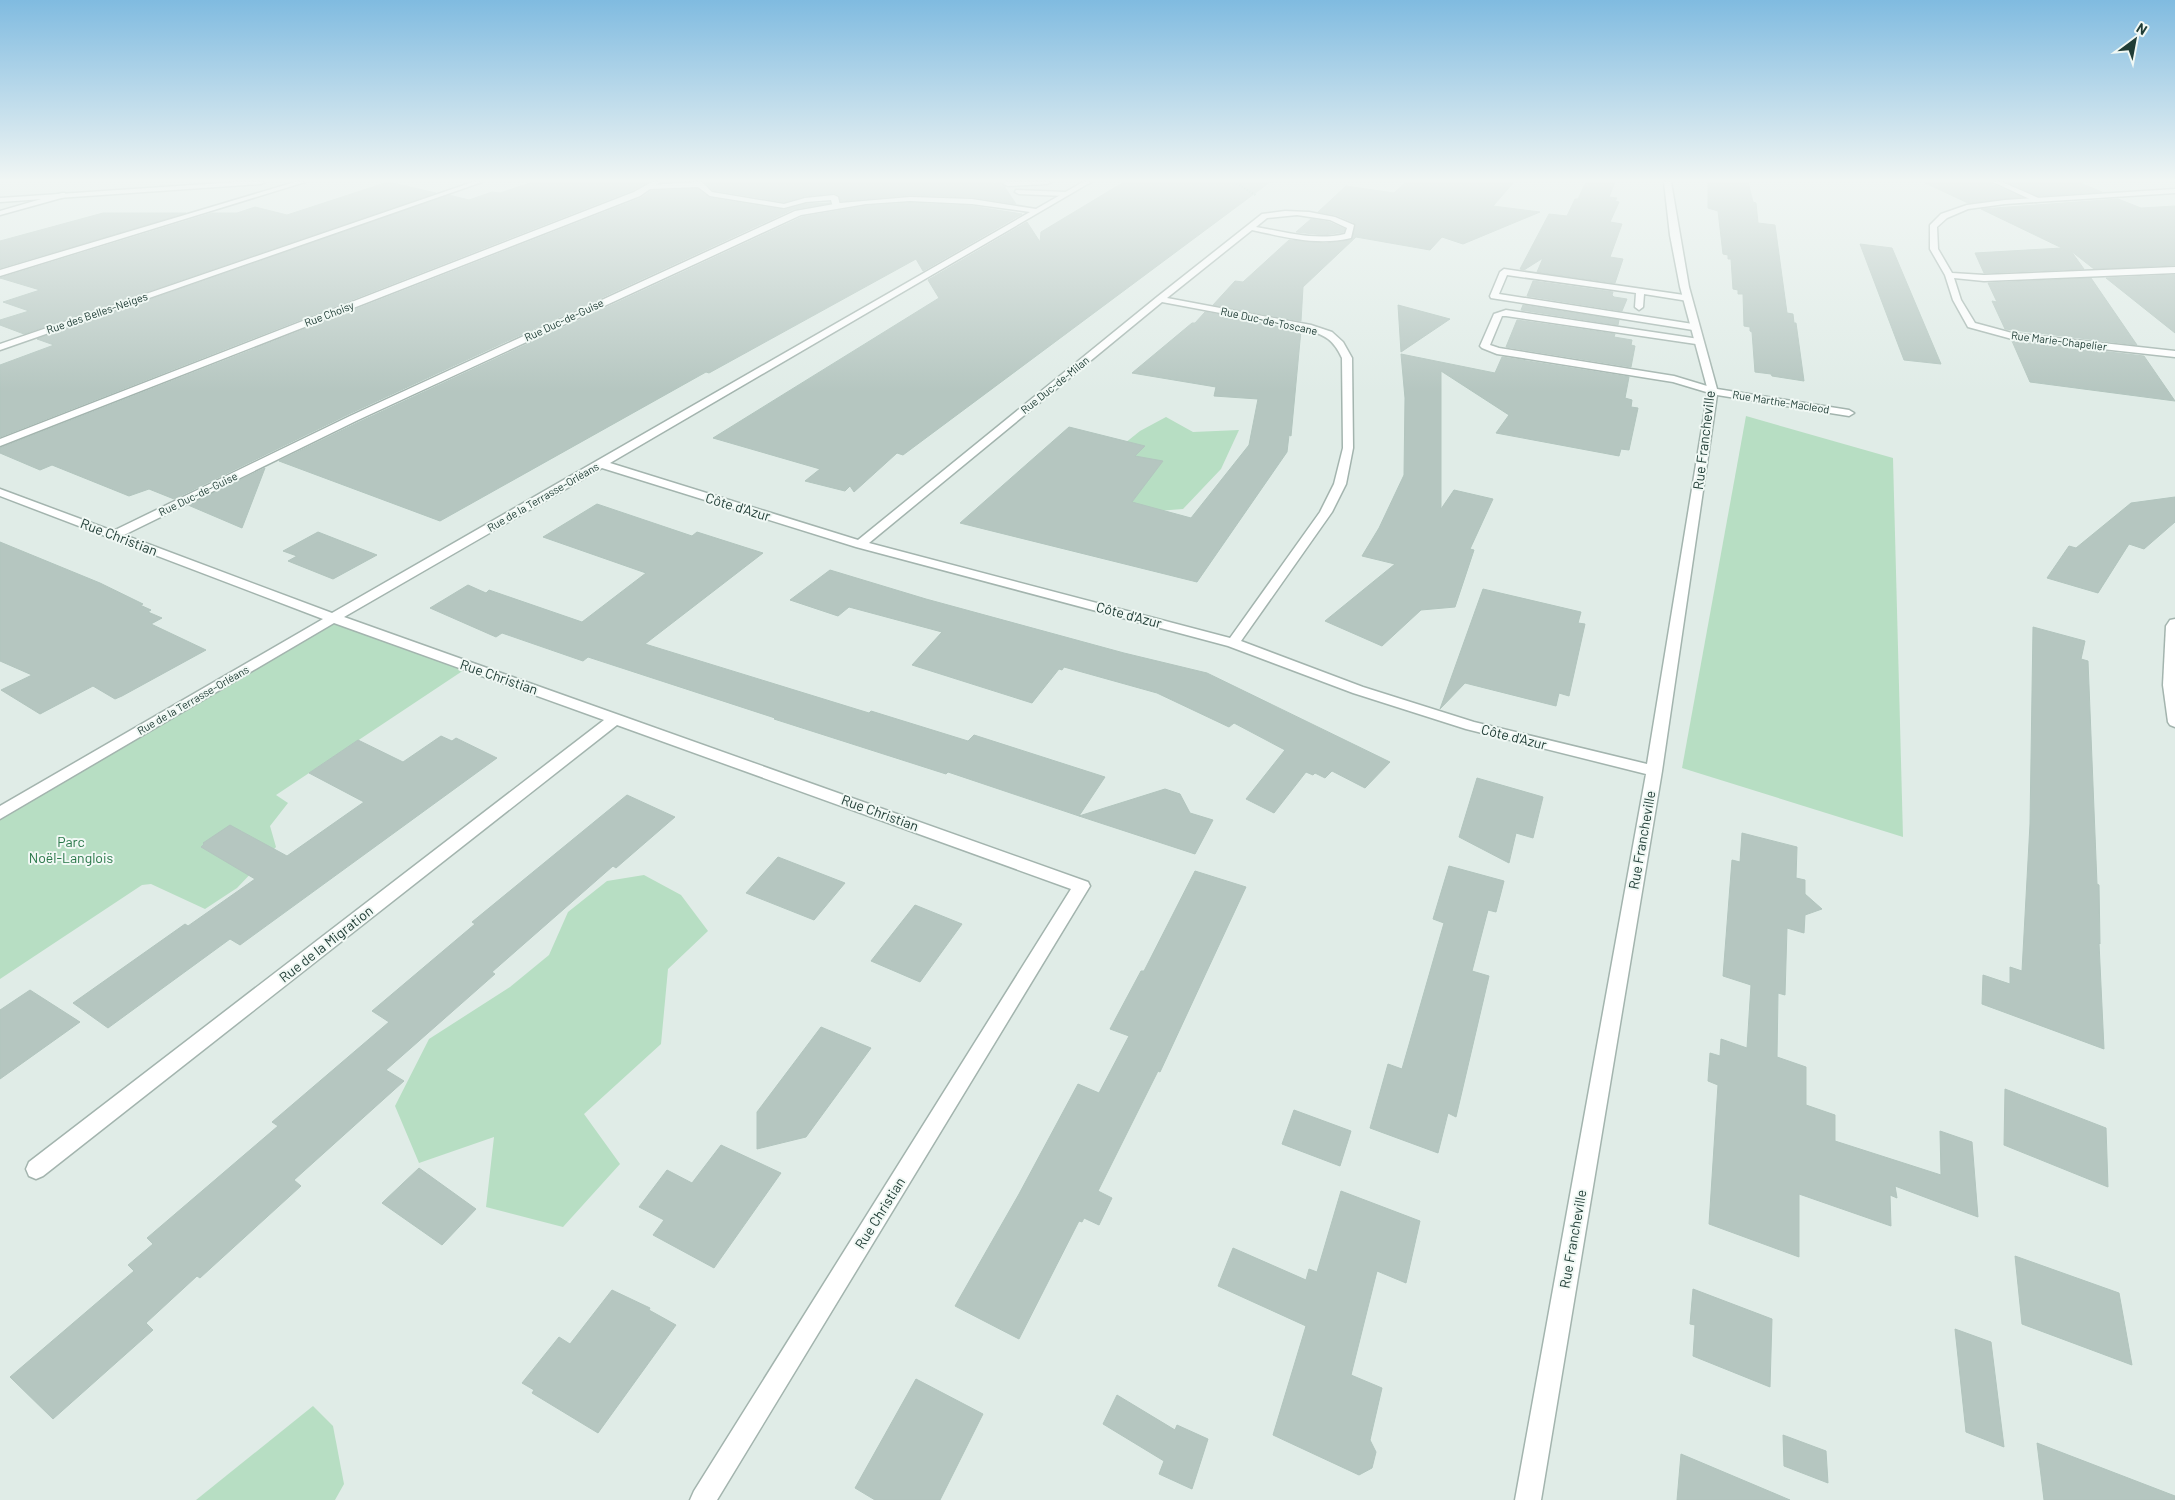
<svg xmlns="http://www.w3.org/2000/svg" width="2175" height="1500" viewBox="0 0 2175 1500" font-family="Barlow,sans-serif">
	<rect width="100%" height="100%" fill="#e0ece7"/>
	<g fill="#b7dec3">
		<polygon points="1746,416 1893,458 1903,837 1682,768"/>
		<polygon points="1166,417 1193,432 1239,430 1221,469 1183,509 1131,513 1106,503 1109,456 1140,431"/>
		<polygon points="333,618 470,666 276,795 288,803 270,826 276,847 237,888 205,909 151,884 142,885 0,979 0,813"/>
		<polygon points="644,875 681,895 708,931 668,969 661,1044 584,1114 620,1164 563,1227 486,1207 494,1137 419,1163 395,1106 429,1039 510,987 549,955 568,912 607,881"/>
		<polygon points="313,1406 333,1426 344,1484 335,1500 196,1500"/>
	</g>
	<g fill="#b5c6c0" stroke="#b2c5be">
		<polygon points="388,182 436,193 24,334 0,325 0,320 29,311 3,302 40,290 0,278 212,213 237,213 255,207 287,215"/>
		<polygon points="533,182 649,182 633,190 0,437 0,365 54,345 37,339 449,195 469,200 492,192 500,193"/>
		<polygon points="704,182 990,182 991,184 1002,183 1016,204 972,197 910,195 841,201 839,195 834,193 805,196 784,202 713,190"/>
		<polygon points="1124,182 1270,182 903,455 897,453 854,492 850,486 845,491 805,481 820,469 713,438 939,298 928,280 1027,222 1040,242 1041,232"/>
		<polygon points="1406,182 1514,182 1493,206 1540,212 1463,244 1442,237 1430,250 1356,237 1303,287 1301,321 1213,305 1235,281 1243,282 1289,240 1326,243 1351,240 1355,223 1336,215 1318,212 1346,186 1394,193"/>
		<polygon points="1586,182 1615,182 1609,197 1617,198 1615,201 1619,202 1610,222 1622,224 1610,257 1623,259 1615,283 1537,272 1543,258 1524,270 1520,269 1549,214 1567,216 1575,199 1578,199"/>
		<polygon points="1708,182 1748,182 1753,202 1756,203 1758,223 1775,225 1787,313 1793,314 1794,323 1796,323 1804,381 1772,376 1771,374 1755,372 1752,332 1750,331 1750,327 1744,326 1743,294 1738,294 1738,290 1733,289 1731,259 1728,259 1728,255 1723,254 1718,211 1708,208"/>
		<polygon points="1923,182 1991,182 1992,184 2021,197 1968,203"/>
		<polygon points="2006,182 2078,182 2102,192 2038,196"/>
		<polygon points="697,189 710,198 784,210 806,204 830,203 794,209 349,414 174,499 149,489 129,496 52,465 40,470 0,453 0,448 641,198 651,191"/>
		<polygon points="2118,199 2141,208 2175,206 2175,265 2094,269 2071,251 2084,269 1984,273 1975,253 2062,248 1981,209"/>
		<polygon points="910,203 972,206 1022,214 923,271 916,259 709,373 706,372 440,521 279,461 359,422 802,217 866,206"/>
		<polygon points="103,213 186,213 0,268 0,241"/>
		<polygon points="1311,219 1329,222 1345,229 1344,232 1323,235 1296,232"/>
		<polygon points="1860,244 1892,248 1941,364 1904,360"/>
		<polygon points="2175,275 2175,333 2106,278"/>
		<polygon points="2091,278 2137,345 2005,329 1992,301 1997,302 1988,283"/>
		<polygon points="1533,281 1613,292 1612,295 1614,297 1627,299 1622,311 1527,296"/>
		<polygon points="1398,305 1450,319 1401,352"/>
		<polygon points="1523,305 1619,320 1618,325 1521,310"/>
		<polygon points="1205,312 1301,330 1291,436 1289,435 1287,452 1197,582 960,523 1069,427 1145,446 1135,456 1163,461 1132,502 1191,518 1249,445 1258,399 1214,396 1216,387 1132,373 1192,323 1195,323"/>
		<polygon points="1517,320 1615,334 1614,337 1632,340 1631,345 1635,346 1631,367 1506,347"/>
		<polygon points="2012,341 2144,356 2175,401 2030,382"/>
		<polygon points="1401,354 1495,373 1502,357 1629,377 1625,398 1632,400 1631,407 1638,408 1629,450 1621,449 1619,456 1496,433 1509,415 1441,371 1441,509 1454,490 1493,499 1470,549 1474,550 1455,607 1421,610 1382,646 1325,621 1395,564 1362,556 1379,528 1404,475 1405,398"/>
		<polygon points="265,468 242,528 188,505"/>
		<polygon points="2175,497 2175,522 2144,549 2129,544 2098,593 2047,578 2069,546 2076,548 2131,503"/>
		<polygon points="597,504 692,536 697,532 763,553 645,644 869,713 871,711 968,741 974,735 1105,777 1079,816 948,772 946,774 774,719 775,718 588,657 583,661 502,633 496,637 430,608 468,585 486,593 489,590 582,622 646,573 543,537"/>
		<polygon points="318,532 377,555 333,579 288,561 297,556 283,551"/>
		<polygon points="0,542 100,583 143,604 140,605 151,610 148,612 162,618 151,624 206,650 122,696 115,699 93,686 40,714 1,690 32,675 0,661"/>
		<polygon points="830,570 926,599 1124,653 1207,673 1390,762 1365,788 1332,771 1325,778 1315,773 1313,775 1306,772 1274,813 1246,799 1285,750 1234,723 1229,727 1157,693 1064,667 1062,670 1059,669 1032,703 912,665 942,632 849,607 838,616 790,600"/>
		<polygon points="1483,589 1581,612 1578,623 1585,624 1569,696 1559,693 1556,706 1465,683 1440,709"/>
		<polygon points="2033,627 2085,641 2081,659 2088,661 2097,884 2099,885 2100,944 2099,943 2104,1049 1982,1004 1983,975 2010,984 2010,967 2022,971 2030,824"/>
		<polygon points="441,736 452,741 456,738 497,758 240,945 230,939 108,1028 73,1003 185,924 188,926 255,879 201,847 204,844 203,843 230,825 287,856 364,802 309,773 358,740 403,762"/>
		<polygon points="1477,778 1543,797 1533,838 1516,833 1509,863 1459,837"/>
		<polygon points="1165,789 1180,794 1190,813 1213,820 1195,854 1079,816"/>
		<polygon points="627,795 675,817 616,868 613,866 492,972 495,974 386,1070 404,1081 294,1180 301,1186 200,1278 197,1276 146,1323 153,1330 53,1419 10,1377 134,1271 128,1265 153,1244 147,1238 278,1126 272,1122 389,1022 372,1011 475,924 472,922"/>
		<polygon points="1742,833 1797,847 1796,878 1805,880 1805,894 1822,909 1805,915 1804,933 1787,928 1785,995 1778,993 1777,1057 1806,1067 1806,1105 1835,1115 1835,1141 1941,1175 1940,1131 1972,1142 1978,1217 1895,1186 1897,1198 1890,1195 1891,1226 1799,1194 1799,1257 1709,1224 1718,1085 1708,1081 1710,1053 1720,1056 1721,1039 1747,1048 1751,985 1723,976 1732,860 1740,862"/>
		<polygon points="778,857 845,883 814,920 746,893"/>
		<polygon points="1449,866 1504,881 1496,912 1488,910 1472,971 1489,976 1456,1117 1448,1113 1438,1153 1370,1128 1388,1064 1402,1069 1444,923 1433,919"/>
		<polygon points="1195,871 1246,887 1160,1072 1158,1071 1098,1191 1112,1198 1099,1225 1084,1218 1082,1222 1079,1221 1019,1339 955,1306 1019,1194 1078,1084 1099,1093 1129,1036 1110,1029 1141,971 1144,971"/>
		<polygon points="915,905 962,924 920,982 871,961"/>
		<polygon points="30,990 80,1022 0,1079 0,1010"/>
		<polygon points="821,1027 871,1048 806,1137 757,1149 757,1112"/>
		<polygon points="2005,1089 2106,1128 2108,1187 2004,1145"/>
		<polygon points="1294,1110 1351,1131 1340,1166 1282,1144"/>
		<polygon points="721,1145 781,1173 714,1268 653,1235 664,1220 639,1207 667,1170 692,1183"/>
		<polygon points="419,1168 476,1209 442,1245 382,1203"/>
		<polygon points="1341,1191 1420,1221 1406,1283 1377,1271 1351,1375 1382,1388 1370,1440 1376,1452 1372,1468 1359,1475 1273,1435 1306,1326 1218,1286 1233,1248 1306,1280 1309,1269 1317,1272"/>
		<polygon points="2015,1256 2119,1293 2132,1365 2022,1324"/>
		<polygon points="1693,1289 1772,1319 1770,1387 1693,1356 1695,1325 1690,1324"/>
		<polygon points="612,1290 650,1308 649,1310 676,1325 598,1433 532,1393 534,1390 522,1383 559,1337 570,1344"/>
		<polygon points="1955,1329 1991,1342 2004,1447 1966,1432"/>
		<polygon points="916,1379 983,1414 940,1500 875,1500 855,1488"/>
		<polygon points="1117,1395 1175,1430 1177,1425 1208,1439 1192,1489 1159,1474 1164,1461 1103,1424"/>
		<polygon points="1783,1435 1826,1451 1828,1483 1784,1466"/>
		<polygon points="2037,1443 2175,1496 2175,1500 2044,1500"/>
		<polygon points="1681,1454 1790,1500 1677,1500"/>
	</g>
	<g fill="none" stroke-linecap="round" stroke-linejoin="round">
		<g stroke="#a3b4ae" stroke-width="3">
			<g id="service">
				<polygon points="696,182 702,182 712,192 784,204 805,198 834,195 838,197 840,205 833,207 831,200 806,202 784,208 710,196 698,187 649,189 645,187 649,185"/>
				<polygon points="1005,182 1051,182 1047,184 1008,186 1004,184"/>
				<polygon points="1993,182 2002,182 2043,200 2036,202"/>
				<polygon points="1016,190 1065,192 1069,194 1065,196 1019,194 1015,192"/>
				<polygon points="1504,269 1691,296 1691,300 1688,301 1644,294 1643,307 1639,310 1635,307 1636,293 1507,275 1499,294 1693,324 1698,327 1693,330 1491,298 1490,296 1500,272"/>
				<polygon points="1506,310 1699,339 1701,341 1696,344 1506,316 1502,316 1490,345 1499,348 1674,376 1717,389 1718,391 1713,394 1673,382 1497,354 1482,348 1480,346 1494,314"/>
			</g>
		</g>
		<g stroke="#a3b4ae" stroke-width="3">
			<g id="minor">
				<polygon points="295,182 305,182 0,276 0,270"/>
				<polygon points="473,182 482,182 0,350 0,344"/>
				<polygon points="652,182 660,182 640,196 0,446 0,439 634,192"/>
				<path d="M1083,182H1091L610,463L858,540L1157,297L1262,214L1285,211L1309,212L1335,217L1354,225L1351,238C1317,246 1285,237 1252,230L1167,298L1311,325L1332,332L1343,342L1352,358L1353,448L1346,484L1332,512L1241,641L1363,687L1474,722L1647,764L1708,391L1680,287L1670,235L1664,182H1671L1689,287L1717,389L1849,410L1854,413L1849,416L1717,395L1662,771L1541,1500H1515L1646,774L1466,729L1353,693L1228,646L856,547L602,468L344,617L1088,882L1090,886L717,1500H690L694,1491L1071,889L617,725L43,1176L36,1179L29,1176L26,1169L29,1162L604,720L334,623L0,819V806L323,619L0,496V489L113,531L350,416L795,211L840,203L910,197L972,199L1036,209ZM910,201L972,204L1030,212L332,613L124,535L358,420L801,215L866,204ZM1297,215L1330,220L1347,228L1345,234C1315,241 1286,232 1256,227L1267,218ZM1162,302L1306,329C1326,336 1333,339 1342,358L1343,448L1334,484L1320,512L1230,638L869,543Z"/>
				<polygon points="2175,189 2175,193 2005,204 1968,209 1947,218 1937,227 1938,249 1952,273 1984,275 2175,267 2175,273 1984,281 1954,278 1961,300 1975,323 2012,333 2175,351 2175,357 2012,339 1968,327 1953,300 1945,275 1930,249 1930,225 1941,214 1967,205 2005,200"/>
				<polygon points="62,193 65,193 65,197 0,215 0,211"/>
				<polygon points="2175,619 2175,727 2170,725 2168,722 2163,685 2166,626 2170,620"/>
			</g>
		</g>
		<g stroke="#a3b4ae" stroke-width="3">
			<polygon id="tertiary" points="237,182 265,182 261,184 0,202 0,198"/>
		</g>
		<polyline stroke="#7eb1a2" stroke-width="2" stroke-dasharray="1 2" stroke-linecap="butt" points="1234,182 1257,196"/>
		<use href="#service" fill="#fff" fill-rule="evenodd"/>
		<use href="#minor" fill="#fff" fill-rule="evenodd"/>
		<use href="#tertiary" fill="#fff" fill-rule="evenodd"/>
	</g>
	<linearGradient id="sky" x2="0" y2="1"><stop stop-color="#80bbe0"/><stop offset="0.46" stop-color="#f1f6f4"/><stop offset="1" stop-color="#f1f6f4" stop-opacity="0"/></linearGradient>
	<rect width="2175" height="392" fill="url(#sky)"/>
	<g text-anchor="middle" stroke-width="4" stroke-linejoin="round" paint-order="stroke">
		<g font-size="11" fill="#203d36" stroke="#f0f8f4">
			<text transform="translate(97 313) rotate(-19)" y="4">Rue des Belles-Neiges</text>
			<text transform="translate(329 314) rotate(-21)" y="4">Rue Choisy</text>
			<text transform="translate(564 320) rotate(-25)" y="4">Rue Duc-de-Guise</text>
			<text transform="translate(1269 321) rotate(12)" y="4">Rue Duc-de-Toscane</text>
			<text transform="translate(2059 341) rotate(7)" y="4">Rue Marie-Chapelier</text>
			<text transform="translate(1055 385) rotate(-39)" y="4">Rue Duc-de-Milan</text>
			<text transform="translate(1781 402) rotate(9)" y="4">Rue Marthe-Macleod</text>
			<text transform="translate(198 494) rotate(-26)" y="4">Rue Duc-de-Guise</text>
			<text transform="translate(543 497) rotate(-30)" y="4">Rue de la Terrasse-Orléans</text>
			<text transform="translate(193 700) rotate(-30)" y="4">Rue de la Terrasse-Orléans</text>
		</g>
		<g font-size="14" fill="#203d36" stroke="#f0f8f4">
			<text transform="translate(1704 440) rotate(-83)" y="5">Rue Francheville</text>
			<text transform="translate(738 507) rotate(17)" y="5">Côte d'Azur</text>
			<text transform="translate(119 537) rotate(21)" y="5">Rue Christian</text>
			<text transform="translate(1129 615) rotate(15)" y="5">Côte d'Azur</text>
			<text transform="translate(499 677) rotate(19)" y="5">Rue Christian</text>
			<text transform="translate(1514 737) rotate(14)" y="5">Côte d'Azur</text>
			<text transform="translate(880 813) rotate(20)" y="5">Rue Christian</text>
			<text transform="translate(1642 840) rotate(-80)" y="5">Rue Francheville</text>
			<text transform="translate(326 944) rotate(-38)" y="5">Rue de la Migration</text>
			<text transform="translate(880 1213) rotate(-58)" y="5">Rue Christian</text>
			<text transform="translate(1573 1239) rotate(-80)" y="5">Rue Francheville</text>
		</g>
		<g font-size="14" fill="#287648" stroke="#f0f8f4">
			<text x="71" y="847">Parc<tspan x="71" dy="16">Noël-Langlois</tspan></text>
		</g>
	</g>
	<g transform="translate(2135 40) rotate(32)" stroke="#f0f8f4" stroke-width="4" paint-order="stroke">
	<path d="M0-4L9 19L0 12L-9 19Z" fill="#203d36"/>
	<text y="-8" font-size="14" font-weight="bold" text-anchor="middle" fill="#203d36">N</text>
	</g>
</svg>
